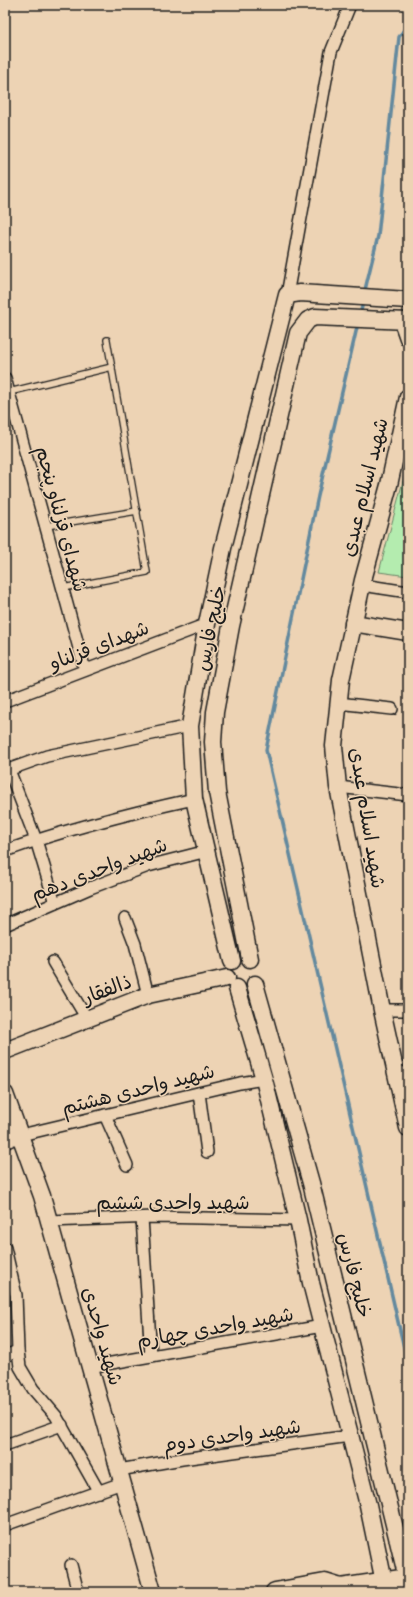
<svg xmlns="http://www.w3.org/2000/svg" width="413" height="1597" viewBox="0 0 413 1597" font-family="Caveat,'Playpen Sans Arabic',sans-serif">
	<rect width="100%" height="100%" fill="#edd3b4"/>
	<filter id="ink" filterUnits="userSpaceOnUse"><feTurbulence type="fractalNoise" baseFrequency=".025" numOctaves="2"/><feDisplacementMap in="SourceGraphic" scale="8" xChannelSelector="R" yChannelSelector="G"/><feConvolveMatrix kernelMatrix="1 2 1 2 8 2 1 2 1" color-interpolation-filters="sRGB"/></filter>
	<g filter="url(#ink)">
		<polygon fill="#b4ecaf" stroke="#688466" points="408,462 408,576 379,572"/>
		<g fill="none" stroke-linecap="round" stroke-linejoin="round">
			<g stroke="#63899e" stroke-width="3.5">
				<polyline points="364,294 378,236 399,37 408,24"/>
				<polyline points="360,315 363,302"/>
				<polyline points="358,323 318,496 266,750 408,1365"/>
			</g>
			<g stroke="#1c1c1c" stroke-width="8">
				<g id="lane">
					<polyline points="9,392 112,367"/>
					<polyline points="46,526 137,511"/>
					<polyline points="63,588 147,572 107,340"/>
					<polyline points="397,1072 408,1069"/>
				</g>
			</g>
			<g stroke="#1c1c1c" stroke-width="14">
				<g id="street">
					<polyline points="287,295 331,52 350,5"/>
					<polyline points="5,378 85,670"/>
					<polyline points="362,585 408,592"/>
					<polyline points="5,701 207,624"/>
					<polyline points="338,703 392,709"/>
					<polyline points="9,770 36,840 55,903"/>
					<polyline points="5,771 47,756 190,726"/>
					<polyline points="338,787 408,795"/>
					<path d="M5,851C67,829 130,813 194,799"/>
					<polyline points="125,918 135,944 148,995"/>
					<polyline points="5,925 90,888 148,866 207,851"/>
					<polyline points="53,962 87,1019"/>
					<polyline points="382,1010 408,1010"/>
					<polyline points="199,1093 207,1152"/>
					<polyline points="105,1115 127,1165"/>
					<polyline points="5,1143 21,1135 240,1083 264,1079"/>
					<polyline points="142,1218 151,1356"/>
					<polyline points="49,1221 155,1217 298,1220"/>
					<polyline points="5,1248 16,1295 18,1351 20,1367 33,1389 56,1416 99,1492"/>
					<polyline points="5,1356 18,1351"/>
					<polyline points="89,1367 322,1326"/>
					<polyline points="5,1445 62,1425"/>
					<polyline points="119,1470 182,1459 350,1436"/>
					<polyline points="5,1525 122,1483"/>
					<polyline points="71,1565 78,1592"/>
				</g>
			</g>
			<g stroke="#1c1c1c" stroke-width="19">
				<g id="secondary">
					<polyline points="402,321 408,338"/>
					<polyline points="408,397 389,485 363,580 341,680 334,746 338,787 382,1010 408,1128"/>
					<polyline points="353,623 408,632"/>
					<polyline points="250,959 217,792 213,742 215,712 231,626 298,333 308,320 315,317 408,321"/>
					<polyline points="232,961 194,799 190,726 207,624 223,548 287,295 300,293 408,300"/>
					<polyline points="255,984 311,1183 407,1578"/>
					<polyline points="237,988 264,1079 298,1220 311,1283 368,1505 384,1582"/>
					<polyline points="5,1051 148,995 227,978"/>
					<polyline points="5,1094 42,1196 153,1592"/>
				</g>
			</g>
			<g stroke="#1c1c1c" stroke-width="21">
				<polyline id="primary" points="275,1592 325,1583 341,1588 408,1578"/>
			</g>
			<use href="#lane" stroke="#edd3b4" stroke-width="5.5"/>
			<use href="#street" stroke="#edd3b4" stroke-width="11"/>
			<use href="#secondary" stroke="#edd3b4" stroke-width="16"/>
			<use href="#primary" stroke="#edd3b4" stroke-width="18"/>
		</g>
	</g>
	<g text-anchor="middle" stroke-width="3" stroke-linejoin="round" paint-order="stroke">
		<g font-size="20" fill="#1c1c1c" stroke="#edd3b4">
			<text transform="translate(364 487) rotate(-76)" y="7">شهید اسلام عبدی</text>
			<text transform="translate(62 519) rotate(75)" y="7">شهدای قزلناو پنجم</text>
			<text transform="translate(210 628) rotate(-78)" y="7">خلیج فارس</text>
			<text transform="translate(99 645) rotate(-21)" y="7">شهدای قزلناو</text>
			<text transform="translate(368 818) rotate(81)" y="7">شهید اسلام عبدی</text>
			<text transform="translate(99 869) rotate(-21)" y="7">شهید واحدی دهم</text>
			<text transform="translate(107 989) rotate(-21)" y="7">ذالفقار</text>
			<text transform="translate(138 1089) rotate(-14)" y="7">شهید واحدی هشتم</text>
			<text x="173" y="1209">شهید واحدی ششم</text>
			<text transform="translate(355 1275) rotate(76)" y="7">خلیج فارس</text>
			<text transform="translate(215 1327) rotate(-10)" y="7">شهید واحدی چهارم</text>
			<text transform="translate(103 1336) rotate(74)" y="7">شهید واحدی</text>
			<text transform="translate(232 1435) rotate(-8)" y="7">شهید واحدی دوم</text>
		</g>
	</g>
	<rect width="413" height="1597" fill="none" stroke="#edd3b4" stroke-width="20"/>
	<rect x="10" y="10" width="393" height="1577" fill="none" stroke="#1c1c1c" stroke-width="1.5" filter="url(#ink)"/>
</svg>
